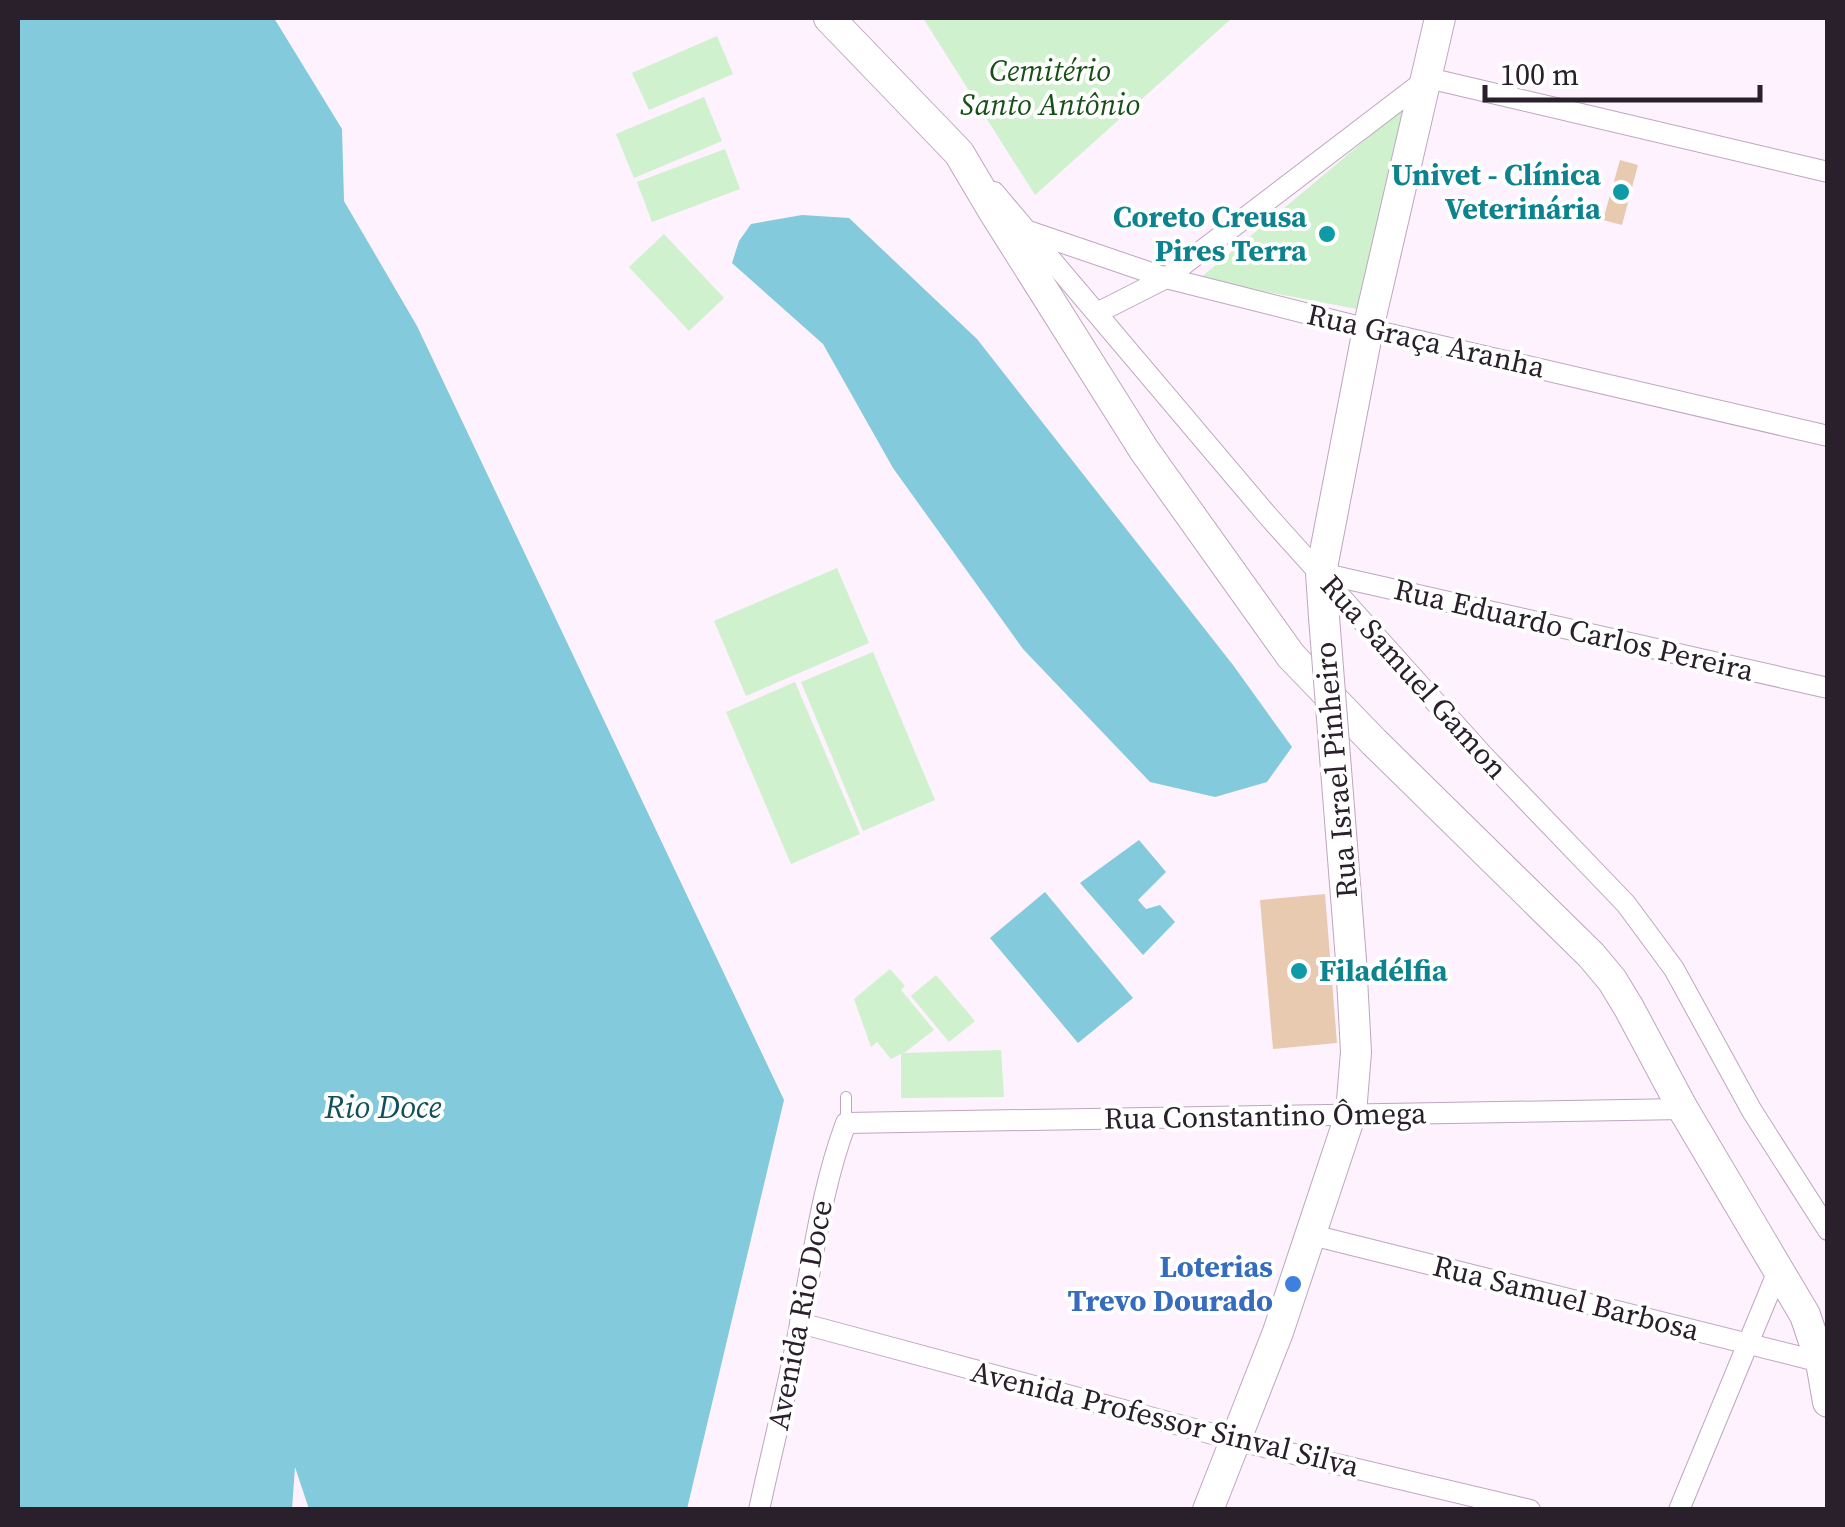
<svg xmlns="http://www.w3.org/2000/svg" width="1845" height="1527" viewBox="0 0 1845 1527" font-family="'Source Serif 4',serif">
	<rect width="100%" height="100%" fill="#fdf2fd"/>
	<g fill="#d0f1cd">
		<polygon points="923,18 1232,18 1035,195"/>
		<polygon points="717,36 733,74 649,110 632,73"/>
		<polygon points="704,97 722,141 634,178 616,134"/>
		<polygon points="1406,106 1357,309 1199,279"/>
		<polygon points="725,149 740,189 652,222 637,182"/>
		<polygon points="664,234 724,298 689,331 629,267"/>
		<polygon points="837,568 869,643 746,696 714,621"/>
		<polygon points="873,652 935,800 863,831 801,682"/>
		<polygon points="795,682 860,834 791,864 726,712"/>
		<polygon points="890,969 905,986 901,990 934,1030 904,1053 1001,1050 1004,1097 901,1098 901,1054 891,1059 877,1042 871,1047 854,999"/>
		<polygon points="936,975 975,1021 949,1042 911,996"/>
	</g>
	<g fill="#82cadc">
		<polygon points="18,18 274,18 342,129 344,201 417,326 784,1100 687,1509 309,1509 295,1467 292,1509 18,1509"/>
		<polygon points="802,215 849,218 977,339 1233,665 1292,747 1267,782 1215,797 1150,782 1023,649 893,468 823,344 732,263 739,241 751,224"/>
		<polygon points="1139,840 1166,872 1138,900 1146,909 1160,905 1175,922 1143,955 1080,883"/>
		<polygon points="1045,892 1133,998 1078,1043 990,938"/>
	</g>
	<g fill="#e8cab1">
		<polygon points="1620,160 1638,165 1622,225 1603,220"/>
		<polygon points="1325,894 1337,1043 1273,1049 1260,900"/>
	</g>
	<g fill="none" stroke-linecap="round" stroke-linejoin="round">
		<g stroke="#bfa5c0" stroke-width="12">
			<polyline id="lane" points="846,1097 846,1123"/>
		</g>
		<g stroke="#bfa5c0" stroke-width="22">
			<g id="street">
				<polyline points="994,192 1268,516 1482,754 1626,904 1674,969 1752,1111 1828,1230"/>
				<polyline points="1031,232 1166,278 1368,329 1828,436"/>
				<polyline points="1097,313 1166,278 1428,78 1828,172"/>
				<polyline points="1321,573 1828,688"/>
				<polyline points="1312,1235 1821,1362"/>
				<polyline points="800,1323 1235,1440 1530,1510"/>
				<path d="M759,1510C773,1446 789,1383 801,1319C814,1253 822,1187 846,1123C1125,1120 1404,1112 1683,1109"/>
				<polyline points="1679,1510 1778,1271"/>
			</g>
		</g>
		<g stroke="#bfa5c0" stroke-width="32">
			<g id="secondary">
				<polyline points="829,18 959,153 994,212 1144,450 1291,656 1374,742 1591,955 1612,980 1629,1008 1683,1109 1805,1315 1821,1362 1828,1402"/>
				<polyline points="1324,617 1321,573 1368,329 1440,18"/>
				<polyline points="1208,1510 1278,1332 1351,1113 1356,1052 1351,960"/>
			</g>
		</g>
		<use href="#lane" stroke="#fff" stroke-width="10"/>
		<use href="#street" stroke="#fff" stroke-width="20"/>
		<use href="#secondary" stroke="#fff" stroke-width="30"/>
		<g stroke="#bfa5c0" stroke-width="32" stroke-linecap="butt">
			<polyline id="secondary-bridge" points="1324,617 1351,960"/>
		</g>
		<use href="#secondary-bridge" stroke="#fff" stroke-width="30"/>
	</g>
	<g fill="#0f9aa8" stroke="#fff" stroke-width="4">
		<circle cx="1621" cy="192" r="10"/>
		<circle cx="1327" cy="234" r="10"/>
		<circle cx="1299" cy="971" r="10"/>
	</g>
	<circle fill="#3f7fe0" stroke="#fff" stroke-width="4" cx="1293" cy="1284" r="10"/>
	<g text-anchor="middle" stroke-width="8" stroke-linejoin="round" paint-order="stroke">
		<g font-size="30" font-style="italic" fill="#175016" stroke="#fff">
			<text x="1050" y="81">Cemitério<tspan x="1050" dy="34">Santo Antônio</tspan></text>
		</g>
		<g font-size="30" font-weight="bold" fill="#0d838f" stroke="#fff" text-anchor="end">
			<text x="1601" y="185">Univet - Clínica<tspan x="1601" dy="34">Veterinária</tspan></text>
			<text x="1307" y="227">Coreto Creusa<tspan x="1307" dy="34">Pires Terra</tspan></text>
			<text x="1319" y="981" text-anchor="start">Filadélfia</text>
		</g>
		<g font-size="30" fill="#2a202b" stroke="#fff">
			<text transform="translate(1426 341) rotate(13)" y="10">Rua Graça Aranha</text>
			<text transform="translate(1574 630) rotate(13)" y="10">Rua Eduardo Carlos Pereira</text>
			<text transform="translate(1414 677) rotate(48)" y="10">Rua Samuel Gamon</text>
			<text transform="translate(1336 770) rotate(-95)" y="10">Rua Israel Pinheiro</text>
			<text transform="translate(1265 1116) rotate(-1)" y="10">Rua Constantino Ômega</text>
			<text transform="translate(1566 1298) rotate(14)" y="10">Rua Samuel Barbosa</text>
			<text transform="translate(800 1315) rotate(-79)" y="10">Avenida Rio Doce</text>
			<text transform="translate(1165 1419) rotate(14)" y="10">Avenida Professor Sinval Silva</text>
		</g>
		<g font-size="30" font-weight="bold" fill="#366cbe" stroke="#fff" text-anchor="end">
			<text x="1273" y="1277">Loterias<tspan x="1273" dy="34">Trevo Dourado</tspan></text>
		</g>
		<g font-size="32" font-style="italic" fill="#11505d" stroke="#fff">
			<text x="383" y="1118">Rio Doce</text>
		</g>
	</g>
	<rect width="1845" height="1527" fill="none" stroke="#2a202b" stroke-width="40"/>
	<path d="M1485 85v15h275v-15" fill="none" stroke="#2a202b" stroke-width="5"/>
	<text x="1500" y="85" font-size="30" fill="#2a202b" stroke="#ffffff" stroke-width="8" paint-order="stroke">100 m</text>
</svg>
